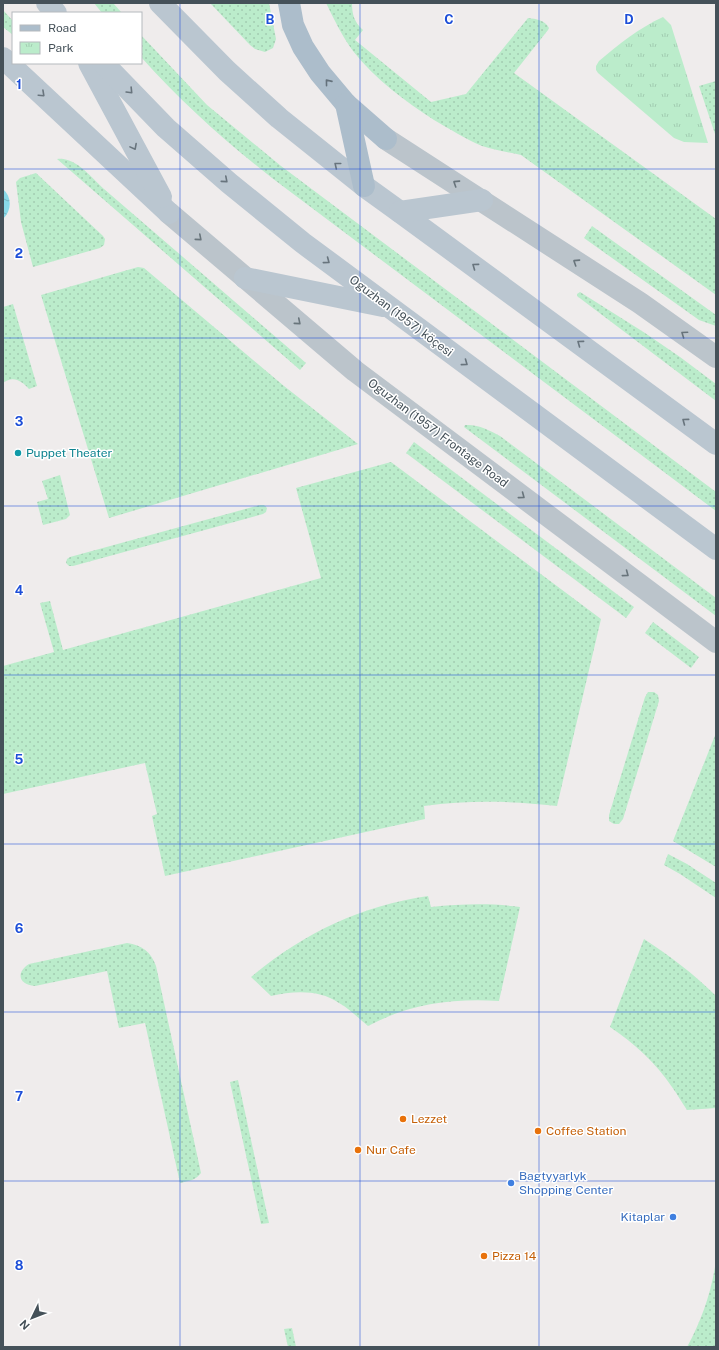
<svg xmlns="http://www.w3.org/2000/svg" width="719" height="1350" viewBox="0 0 719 1350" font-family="'Public Sans',sans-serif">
	<defs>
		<pattern id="grass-dots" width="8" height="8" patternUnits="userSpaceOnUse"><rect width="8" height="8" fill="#bbeccb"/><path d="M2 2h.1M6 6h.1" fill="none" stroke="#a2ccb1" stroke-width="1.8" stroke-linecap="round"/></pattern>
		<pattern id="park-tufts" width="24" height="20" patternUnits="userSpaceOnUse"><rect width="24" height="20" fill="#bbeccb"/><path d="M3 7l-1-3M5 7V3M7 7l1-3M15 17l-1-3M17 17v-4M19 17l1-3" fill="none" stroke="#a2ccb1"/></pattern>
		<pattern id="water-ripples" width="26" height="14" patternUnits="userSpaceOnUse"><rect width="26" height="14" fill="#89d9e8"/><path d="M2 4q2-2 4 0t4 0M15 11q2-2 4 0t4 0" fill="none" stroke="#72b2bf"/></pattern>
	</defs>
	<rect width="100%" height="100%" fill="#efecec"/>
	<g fill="url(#grass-dots)">
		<polygon points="94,3 113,3 122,13 102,13"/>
		<polygon points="210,3 269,3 276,39 273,48 265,52 255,49 250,45"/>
		<path d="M326,3H352C352,14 354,22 363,30L355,40L431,102L466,94L528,18C536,19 545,20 549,28L548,30L514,73L716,219V295L521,155C508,152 495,150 482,146C465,139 450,129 434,120C405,101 375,79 353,51C342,36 334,19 326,3Z"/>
		<polygon points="3,10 13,21 13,35 3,27"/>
		<path d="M141,35L207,105L281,166L716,492V511L272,178C225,141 181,102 141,57Z"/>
		<polygon points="716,81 716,134 715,134 699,86"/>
		<path d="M57,159C75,156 92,178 104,189L306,363L300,370Z"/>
		<polygon points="36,173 103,236 105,239 104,245 100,248 33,267 21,222 16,182 20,178"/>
		<polygon points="592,226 716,315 716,326 699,320 584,238"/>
		<polygon points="138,267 144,268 284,386 358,444 109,518 41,295"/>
		<polygon points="580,292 645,333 680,357 716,384 716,401 577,296 577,294"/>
		<path d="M13,304L37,386L29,389C22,381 13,375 3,383V307Z"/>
		<path d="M465,425C478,424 489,430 500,436L716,598V616L464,427Z"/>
		<polygon points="414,442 634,607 626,618 406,453"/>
		<path d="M391,462L601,619L557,806C510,801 471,800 424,806L425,819L165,876L152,816L157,814L145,763L3,794V666L54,652L40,603L50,601L63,650L321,578L296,488Z"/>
		<polygon points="60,475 70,515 66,519 43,525 37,502 48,499 42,481"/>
		<polygon points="260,505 264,505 267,508 266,512 263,514 73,566 69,566 66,563 67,559 70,557"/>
		<polygon points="653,622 699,657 691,668 645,633"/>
		<polygon points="648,692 654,692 658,695 659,701 623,819 619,824 614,824 609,821 609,815 645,697"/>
		<polygon points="716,733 716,867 673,841"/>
		<polygon points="668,854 687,864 716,883 716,898 680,874 664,865"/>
		<path d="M428,896L431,907C461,904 490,903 520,907L499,1001C453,998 409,1004 368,1026C358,1018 350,1009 339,1003C319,989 293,991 271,996L251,977C304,933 360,906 428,896Z"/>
		<path d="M644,939C670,956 694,974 716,996V1108L687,1110C682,1103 678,1095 672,1087C656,1063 634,1043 610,1027Z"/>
		<path d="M127,943C142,945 151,952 156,966L201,1173C196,1180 189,1181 180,1183L145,1023L119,1028L107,971L35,986C18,985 16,972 29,964Z"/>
		<polygon points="238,1080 269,1223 261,1224 230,1082"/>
		<path d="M716,1260V1347H687C702,1320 712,1290 716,1260Z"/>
		<polygon points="292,1328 296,1347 288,1347 284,1329"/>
	</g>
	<path fill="url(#park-tufts)" d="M663,17L671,25L708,143L684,142L674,138L598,73L596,70V66L599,61C619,44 639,28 663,17Z"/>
	<path fill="url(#water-ripples)" d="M3,189C12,197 12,210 3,219Z"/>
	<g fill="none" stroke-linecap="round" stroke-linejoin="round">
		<g stroke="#bbc4cb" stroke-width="22">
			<polyline points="386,139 640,303 716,357"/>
			<polyline points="169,213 355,371 716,642"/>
		</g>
		<g stroke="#bac6d0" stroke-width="22">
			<polyline points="47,3 56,13"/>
			<polyline points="160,3 227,71 279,118 364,186 400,212 716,444"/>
			<polyline points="3,58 169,213"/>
			<polyline points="89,63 161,197"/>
			<polyline points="103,63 166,128 229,183 303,243 716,549"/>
			<polyline points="400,212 482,200"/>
			<polyline points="245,278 383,306"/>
		</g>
		<g stroke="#acbdcb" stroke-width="22">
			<polyline points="289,3 293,25 303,47 320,73 346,104 386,139"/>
			<polyline points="346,104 364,186"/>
		</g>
	</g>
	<defs><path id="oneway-chevron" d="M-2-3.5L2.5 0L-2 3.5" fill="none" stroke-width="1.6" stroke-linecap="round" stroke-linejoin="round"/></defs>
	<use stroke="#64717b" href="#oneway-chevron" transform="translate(328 82) rotate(-129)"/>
	<g stroke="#68747d">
		<use href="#oneway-chevron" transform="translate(130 91) rotate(46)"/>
		<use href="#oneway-chevron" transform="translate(42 94) rotate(43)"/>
		<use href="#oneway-chevron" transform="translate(134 147) rotate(62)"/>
		<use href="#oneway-chevron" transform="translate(337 165) rotate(-141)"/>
		<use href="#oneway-chevron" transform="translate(225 180) rotate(41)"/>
		<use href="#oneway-chevron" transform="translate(327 261) rotate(37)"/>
		<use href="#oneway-chevron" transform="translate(475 266) rotate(-144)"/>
		<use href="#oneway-chevron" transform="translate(580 343) rotate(-144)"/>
		<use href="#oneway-chevron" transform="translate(465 363) rotate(36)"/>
		<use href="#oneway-chevron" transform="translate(685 421) rotate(-143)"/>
	</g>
	<g stroke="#68747b">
		<use href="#oneway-chevron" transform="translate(456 183) rotate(-147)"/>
		<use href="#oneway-chevron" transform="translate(199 238) rotate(41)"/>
		<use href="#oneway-chevron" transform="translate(576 262) rotate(-147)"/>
		<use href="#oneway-chevron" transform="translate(298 322) rotate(40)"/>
		<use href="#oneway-chevron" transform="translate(684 334) rotate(-145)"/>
		<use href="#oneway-chevron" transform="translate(522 496) rotate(37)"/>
		<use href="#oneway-chevron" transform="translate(626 574) rotate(37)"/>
	</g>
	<path fill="none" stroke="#1d4ed8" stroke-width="1" stroke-opacity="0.55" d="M180,3V1347M360,3V1347M539,3V1347M3,169H716M3,338H716M3,506H716M3,675H716M3,844H716M3,1012H716M3,1181H716"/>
	<circle fill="#0f9aa8" stroke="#fff" stroke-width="1.5" cx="18" cy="453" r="4"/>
	<g fill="#e8710a" stroke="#fff" stroke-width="1.5">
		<circle cx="403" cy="1119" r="4"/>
		<circle cx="538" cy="1131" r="4"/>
		<circle cx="358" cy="1150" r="4"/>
		<circle cx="484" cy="1256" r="4"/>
	</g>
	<g fill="#3f7fe0" stroke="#fff" stroke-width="1.5">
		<circle cx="511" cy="1183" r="4"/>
		<circle cx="673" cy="1217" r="4"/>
	</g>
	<g text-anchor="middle" stroke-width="3" stroke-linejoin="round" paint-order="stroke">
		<g font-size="12" fill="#455159" stroke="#fff">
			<text transform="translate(401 316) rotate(37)" y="4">Oguzhan (1957) köçesi</text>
			<text transform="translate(438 433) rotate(37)" y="4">Oguzhan (1957) Frontage Road</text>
		</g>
		<g font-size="12" fill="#0d838f" stroke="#fff" text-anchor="start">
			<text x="26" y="457">Puppet Theater</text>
		</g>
		<g font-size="12" fill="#c56008" stroke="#fff" text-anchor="start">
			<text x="411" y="1123">Lezzet</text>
			<text x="546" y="1135">Coffee Station</text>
			<text x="366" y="1154">Nur Cafe</text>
			<text x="492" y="1260">Pizza 14</text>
		</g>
		<g font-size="12" fill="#366cbe" stroke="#fff" text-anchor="start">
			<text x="519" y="1180">Bagtyyarlyk<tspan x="519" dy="14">Shopping Center</tspan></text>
			<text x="665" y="1221" text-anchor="end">Kitaplar</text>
		</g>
	</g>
	<g font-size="13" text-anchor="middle" font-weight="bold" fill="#1d4ed8" stroke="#fff" stroke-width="3" stroke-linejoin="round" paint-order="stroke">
		<text x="270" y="24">B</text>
		<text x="449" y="24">C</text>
		<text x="629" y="24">D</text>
		<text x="19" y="89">1</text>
		<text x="19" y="258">2</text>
		<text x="19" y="426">3</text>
		<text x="19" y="595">4</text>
		<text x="19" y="764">5</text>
		<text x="19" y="933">6</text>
		<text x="19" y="1101">7</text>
		<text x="19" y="1270">8</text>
	</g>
	<rect width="719" height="1350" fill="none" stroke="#455159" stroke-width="8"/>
	<rect x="12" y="12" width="130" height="52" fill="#ffffff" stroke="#b5b9bd"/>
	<rect x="20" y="25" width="20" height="6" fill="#acbdcb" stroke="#b5b9bd"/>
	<text x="48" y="32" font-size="12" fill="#455159">Road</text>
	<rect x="20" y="42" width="20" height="12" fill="url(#park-tufts)" stroke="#b5b9bd"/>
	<text x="48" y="52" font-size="12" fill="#455159">Park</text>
	<g transform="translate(32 1318) rotate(227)" stroke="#ffffff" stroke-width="3" paint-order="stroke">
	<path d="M0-3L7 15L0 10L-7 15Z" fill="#455159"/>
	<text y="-6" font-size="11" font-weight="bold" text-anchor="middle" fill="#455159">N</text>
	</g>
</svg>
